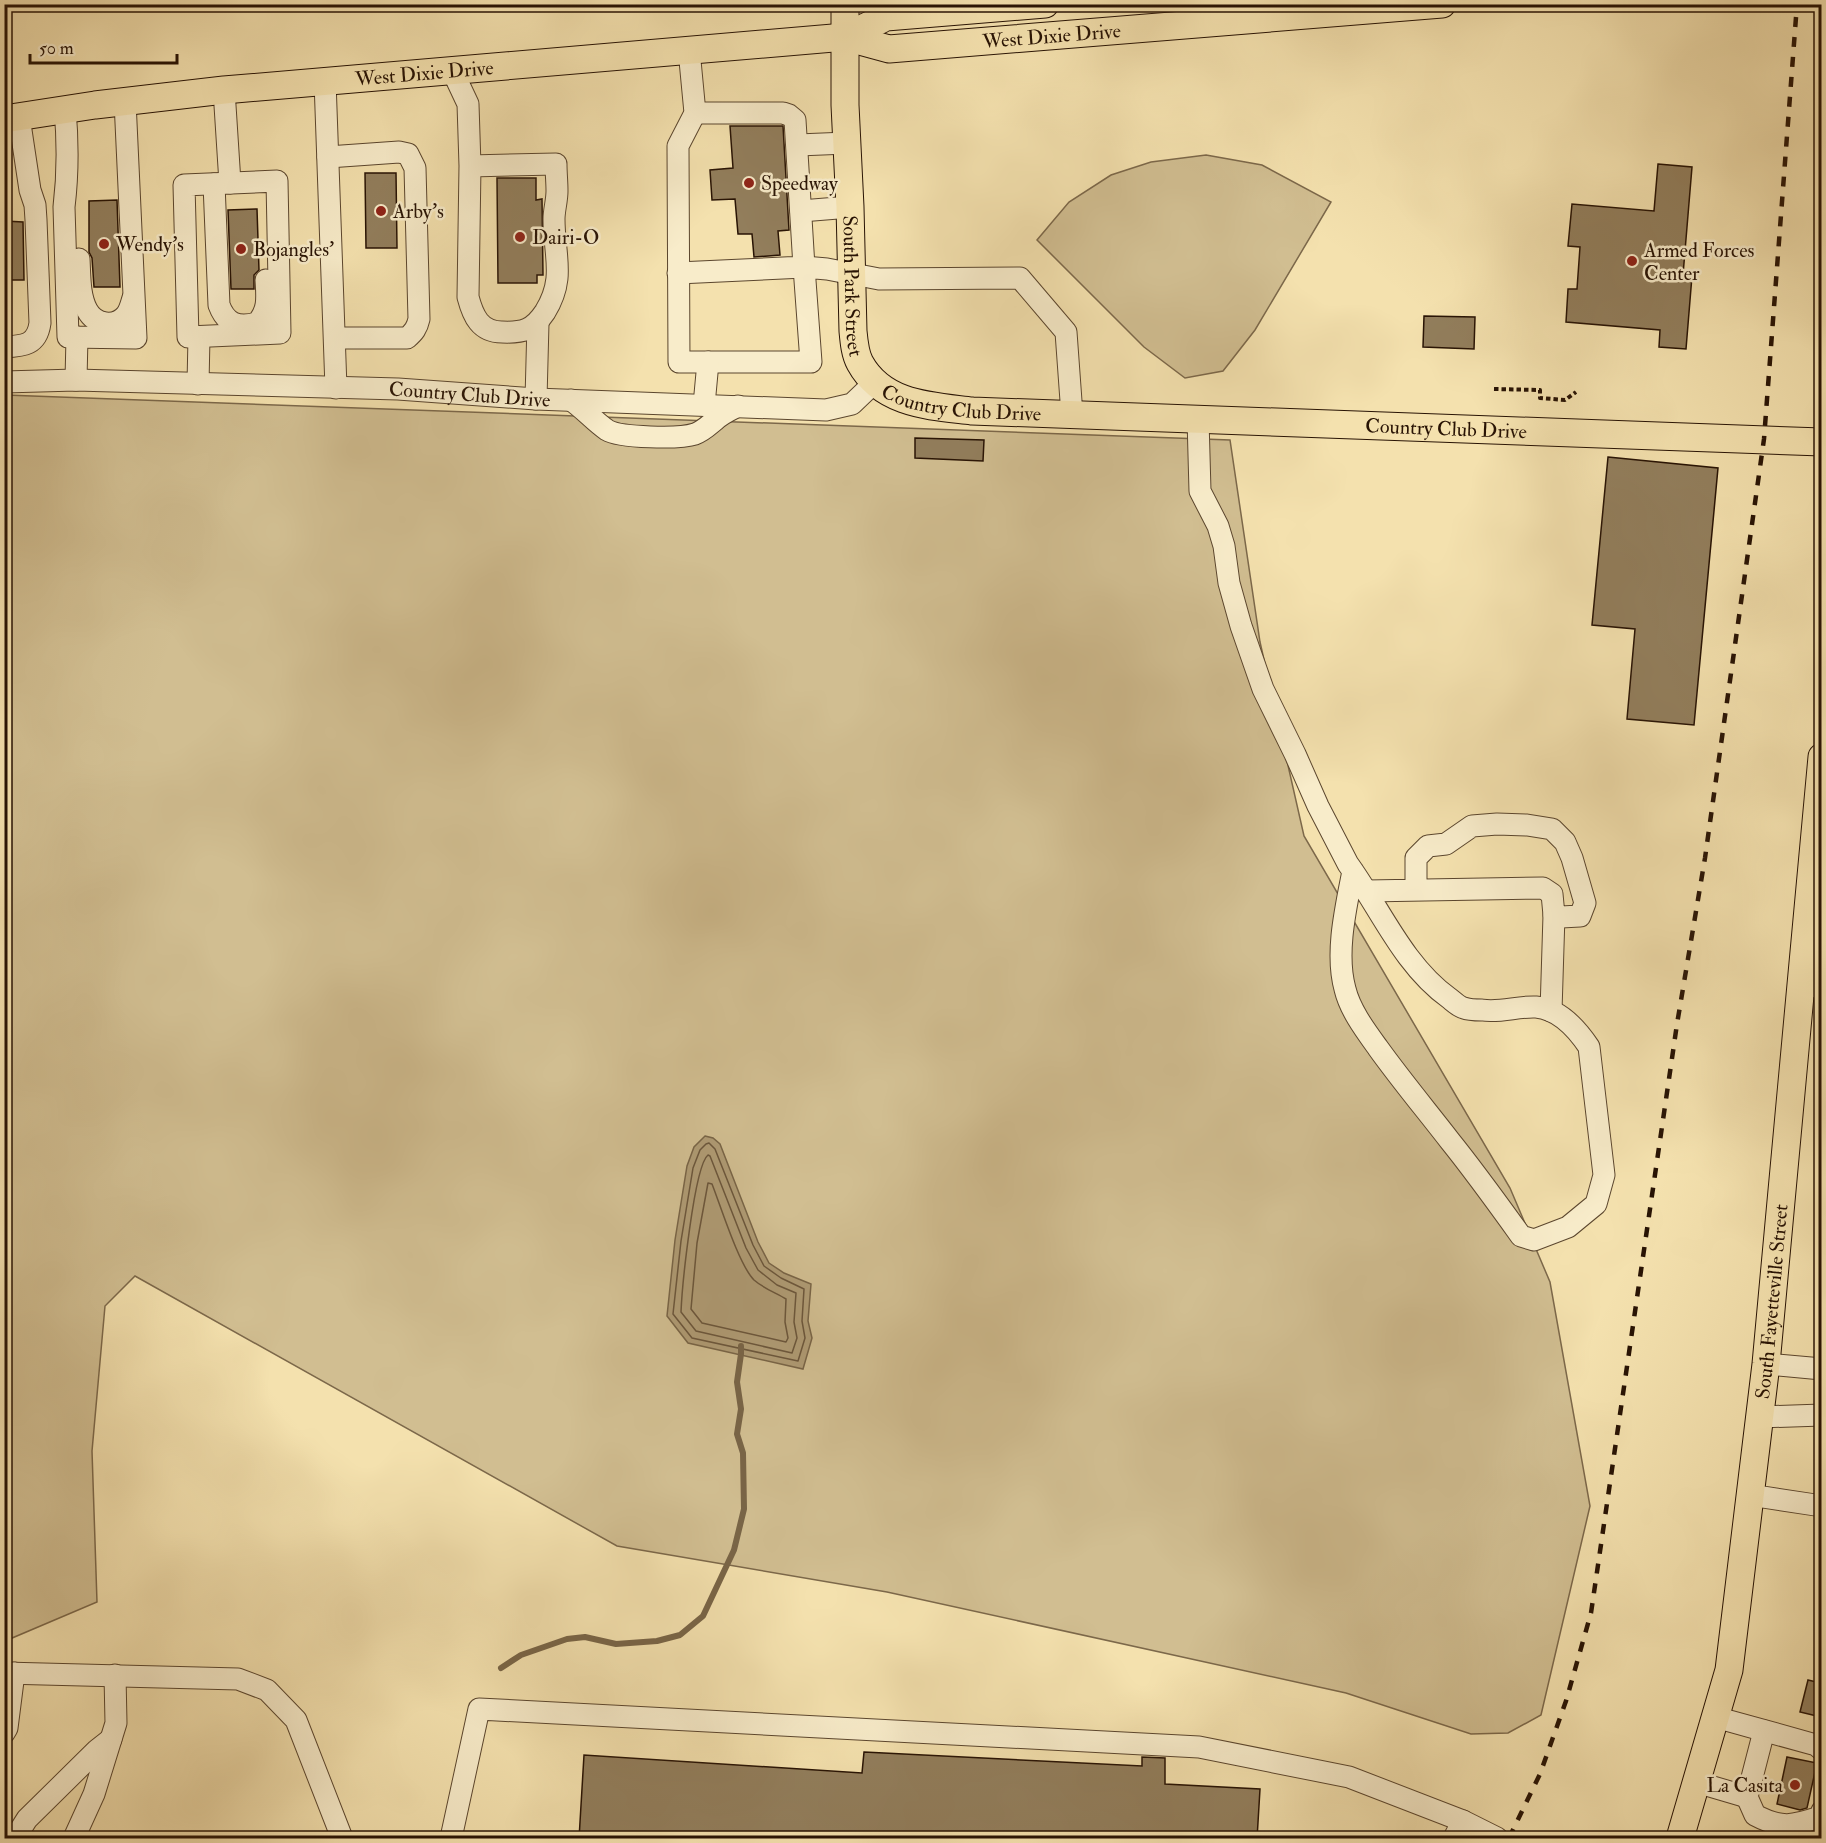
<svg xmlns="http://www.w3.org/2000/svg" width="1826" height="1843" viewBox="0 0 1826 1843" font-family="'IM FELL Double Pica',serif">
	<rect width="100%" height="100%" fill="#f4e1ae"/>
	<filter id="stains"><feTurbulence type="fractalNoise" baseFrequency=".00333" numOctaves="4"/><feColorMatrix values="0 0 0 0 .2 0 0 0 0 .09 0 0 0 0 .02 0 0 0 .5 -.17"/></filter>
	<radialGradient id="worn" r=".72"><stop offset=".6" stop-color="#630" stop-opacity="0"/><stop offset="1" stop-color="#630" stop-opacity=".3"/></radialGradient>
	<g fill="#d1be91" stroke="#7c684a" stroke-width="1.5">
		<polygon points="1206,155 1262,165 1331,202 1255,330 1223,371 1185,378 1144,347 1037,240 1069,202 1111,175 1151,162"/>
		<polygon points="5,395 1230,440 1260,642 1304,836 1510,1188 1550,1282 1590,1506 1541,1715 1508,1733 1471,1734 1346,1693 887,1592 617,1546 135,1276 105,1306 92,1451 97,1602 5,1641"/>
	</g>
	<polygon fill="#af9b74" stroke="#796547" stroke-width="1.5" points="705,1136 713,1138 720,1144 758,1242 769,1263 784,1273 811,1284 808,1321 812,1338 803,1369 688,1343 667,1316 675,1240 687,1166 694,1147"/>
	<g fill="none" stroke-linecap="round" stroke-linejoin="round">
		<g stroke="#6c573c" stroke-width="1.5">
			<polygon points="709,1143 715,1149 753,1245 764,1266 781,1278 804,1289 802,1321 805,1338 798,1361 692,1338 673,1314 681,1241 693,1168 700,1150 706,1144"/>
			<path d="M708,1155L710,1156L746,1248L758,1270L777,1285L796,1293L794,1322L797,1338L792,1353L696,1331L681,1312C682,1288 694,1166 708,1155Z"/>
			<path d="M708,1183L712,1184C721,1207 739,1265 754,1280C763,1288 776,1293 786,1299L785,1322L788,1338L786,1342L702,1323L691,1309L697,1243Z"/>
		</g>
		<polyline stroke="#796547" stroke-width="6" points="501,1668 521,1655 567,1639 585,1637 616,1644 657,1641 680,1635 703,1616 734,1550 744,1509 743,1453 737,1434 741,1409 737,1382 741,1354 741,1346"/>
	</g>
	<g fill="#927e5c" stroke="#281304" stroke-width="1.5">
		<polygon points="730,126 783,126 789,230 778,231 780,255 754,257 752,234 738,234 735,199 712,200 710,170 733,168"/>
		<polygon points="1658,164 1692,167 1683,275 1692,276 1686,349 1659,347 1660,330 1566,322 1568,289 1577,289 1580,247 1568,246 1572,204 1654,211"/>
		<polygon points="365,173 396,173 397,248 366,248"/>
		<polygon points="497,178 536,178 536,200 542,199 543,275 537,275 537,283 498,283"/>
		<polygon points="117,200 120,287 94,287 92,258 89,252 89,201"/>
		<polygon points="257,209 259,270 254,275 254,289 231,289 228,210"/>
		<polygon points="4,221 23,222 24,280 4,280"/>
		<polygon points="1424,316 1475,317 1474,349 1423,347"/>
		<polygon points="915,438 984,440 983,461 915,458"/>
		<polygon points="1608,457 1718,468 1694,725 1627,719 1635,629 1592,625"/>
		<polygon points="1808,1680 1821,1683 1821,1717 1800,1712"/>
		<polygon points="864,1752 1142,1766 1142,1757 1165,1758 1165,1784 1260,1789 1257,1839 579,1839 584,1755 862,1773"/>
		<polygon points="1787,1757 1817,1763 1807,1808 1800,1810 1777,1804"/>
	</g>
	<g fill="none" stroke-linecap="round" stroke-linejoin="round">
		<g stroke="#5b462e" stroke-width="23">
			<g id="minor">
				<polyline points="689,50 695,113 678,146 679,362 811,362 804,267 827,269 879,279 1020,278 1066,332 1072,415"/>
				<path d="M452,70L468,104L470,166L468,297C473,316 480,332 502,332C523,333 533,330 545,312C566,278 554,256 554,219C554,210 557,201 557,191C557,182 556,173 556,164L470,166"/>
				<polyline points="325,81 336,388"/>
				<polyline points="224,90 230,183"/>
				<path d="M65,109C68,142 68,174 64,207L68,337L136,338L125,101"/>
				<polyline points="798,145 847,143"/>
				<path d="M328,157L399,152L408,154L415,168L419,319C417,328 414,332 407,338H335"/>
				<polygon points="277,181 280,333 188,337 184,185"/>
				<path d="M214,184L219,305C226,324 238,328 257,323C269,310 267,297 266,280"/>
				<polyline points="801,211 850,207"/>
				<path d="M79,259C80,275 79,295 87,310C95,325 115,328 126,315C130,310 131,304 133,298"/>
				<polyline points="678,273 804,267 795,120 789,115 783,113 695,113"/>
				<path d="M4,347C24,346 37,345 40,323L36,220L35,205L30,190L19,117"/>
				<polyline points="76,380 77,337"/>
				<path id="s1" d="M4,382L76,380L398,389L536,399L826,410L852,404L875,382"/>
				<polyline points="198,384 199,337"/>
				<polyline points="536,399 538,323"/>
				<path d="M571,400C584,409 594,421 607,430C620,438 680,439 695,434C703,431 708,426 714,421C721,414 730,410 738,406"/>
				<polyline points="704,405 708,362"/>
				<path d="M1198,419L1200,491L1218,526L1224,546L1229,583L1241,626L1263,689L1295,754L1318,806L1348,864C1380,908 1403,965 1449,998C1453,1001 1459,1007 1464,1008C1469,1010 1476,1010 1482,1010C1500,1013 1518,1006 1536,1007C1560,1009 1577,1029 1589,1047L1604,1175L1596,1204L1568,1227L1534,1240L1521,1236C1498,1204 1475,1172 1450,1141C1426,1110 1401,1080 1378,1048C1365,1030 1350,1010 1345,989C1335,953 1346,907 1353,871"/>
				<polyline points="1367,891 1543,888 1552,894 1554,915 1561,917 1580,916 1585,903 1572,858 1565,842 1552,829 1527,825 1497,824 1472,826 1446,844 1428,846 1416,858 1416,890"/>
				<polyline points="1801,986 1822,987"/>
				<polyline points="1551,1011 1554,915"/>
				<polyline points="1766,1364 1822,1369"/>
				<polyline points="1760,1417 1822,1415"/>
				<polyline points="1750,1495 1822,1506"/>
				<polyline points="4,1673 238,1679 267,1690 296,1720 342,1838"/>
				<polyline points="1715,1717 1816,1745 1822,1750"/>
				<polyline points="4,1733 7,1728 14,1673"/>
				<polyline points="1696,1782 1747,1797 1764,1731"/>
				<path d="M1747,1797L1755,1815C1781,1829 1793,1826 1820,1817L1822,1811"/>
				<polyline points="1463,1821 1497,1838"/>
				<polyline points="15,1838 27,1819 97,1750 111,1739"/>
				<polyline points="74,1838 94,1794 116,1723 115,1675"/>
				<polyline points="451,1838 479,1709 1199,1747 1349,1777 1463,1821 1454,1838"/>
			</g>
		</g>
		<g stroke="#281304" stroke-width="29">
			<g id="major">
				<path id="s2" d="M845,4V105L850,207L853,331C854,342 855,354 860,363C883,405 931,406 972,411L1822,442"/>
				<polyline points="845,37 886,17 1045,4"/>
				<path id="s3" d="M4,119L95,105L224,90L845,37L889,49L1442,4"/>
				<path id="s4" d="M1680,1838L1729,1670L1766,1364L1822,757"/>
			</g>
		</g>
		<polyline stroke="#281304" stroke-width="4" stroke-dasharray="4.5 3" stroke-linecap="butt" points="1494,389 1540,390 1540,398 1565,400 1576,392"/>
		<use href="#minor" stroke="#f8ecca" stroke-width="21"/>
		<use href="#major" stroke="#f4e1ae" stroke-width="27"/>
		<polyline stroke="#281304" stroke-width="4.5" stroke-dasharray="10 10" stroke-linecap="butt" points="1509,1838 1540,1774 1566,1701 1591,1613 1677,1024 1705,858 1764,439 1797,4"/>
	</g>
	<g fill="#8f2418" stroke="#f8ecca" stroke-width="2">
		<circle cx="749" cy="183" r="6"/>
		<circle cx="381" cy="211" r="6"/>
		<circle cx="520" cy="237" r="6"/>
		<circle cx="104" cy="244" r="6"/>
		<circle cx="241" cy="249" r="6"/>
		<circle cx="1632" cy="261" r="6"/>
		<circle cx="1795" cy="1785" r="6"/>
	</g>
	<g text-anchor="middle" stroke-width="5" stroke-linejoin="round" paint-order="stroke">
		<g font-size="20" fill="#281304" stroke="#f8ecca">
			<text dy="7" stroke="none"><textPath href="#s3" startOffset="1054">West Dixie Drive</textPath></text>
			<text dy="7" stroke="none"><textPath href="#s3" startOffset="423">West Dixie Drive</textPath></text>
			<text dy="7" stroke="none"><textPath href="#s2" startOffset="282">South Park Street</textPath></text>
			<text dy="7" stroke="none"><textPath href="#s1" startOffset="466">Country Club Drive</textPath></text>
			<text dy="7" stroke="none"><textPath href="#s2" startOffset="476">Country Club Drive</textPath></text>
			<text dy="7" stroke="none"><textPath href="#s2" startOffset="962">Country Club Drive</textPath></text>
			<text dy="7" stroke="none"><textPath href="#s4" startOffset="546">South Fayetteville Street</textPath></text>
		</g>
		<g font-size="20" fill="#281304" stroke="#f8ecca" text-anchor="start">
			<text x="761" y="190">Speedway</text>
			<text x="393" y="218">Arby's</text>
			<text x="532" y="244">Dairi-O</text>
			<text x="116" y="251">Wendy's</text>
			<text x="253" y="256">Bojangles'</text>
			<text x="1644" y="257">Armed Forces<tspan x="1644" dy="23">Center</tspan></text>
			<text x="1783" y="1792" text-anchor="end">La Casita</text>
		</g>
	</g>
	<rect width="1826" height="1843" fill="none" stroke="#f4e1ae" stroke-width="24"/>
	<rect x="6" y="6" width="1814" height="1831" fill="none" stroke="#281304" stroke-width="3"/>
	<rect x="12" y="12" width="1802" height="1819" fill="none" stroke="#281304" stroke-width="1.5"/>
	<path d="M30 54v9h147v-9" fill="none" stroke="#281304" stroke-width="3"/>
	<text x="39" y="54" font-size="18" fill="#281304" stroke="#f8ecca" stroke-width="4.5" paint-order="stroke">50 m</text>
	<rect width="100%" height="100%" filter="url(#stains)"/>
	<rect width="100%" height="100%" fill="url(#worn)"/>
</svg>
